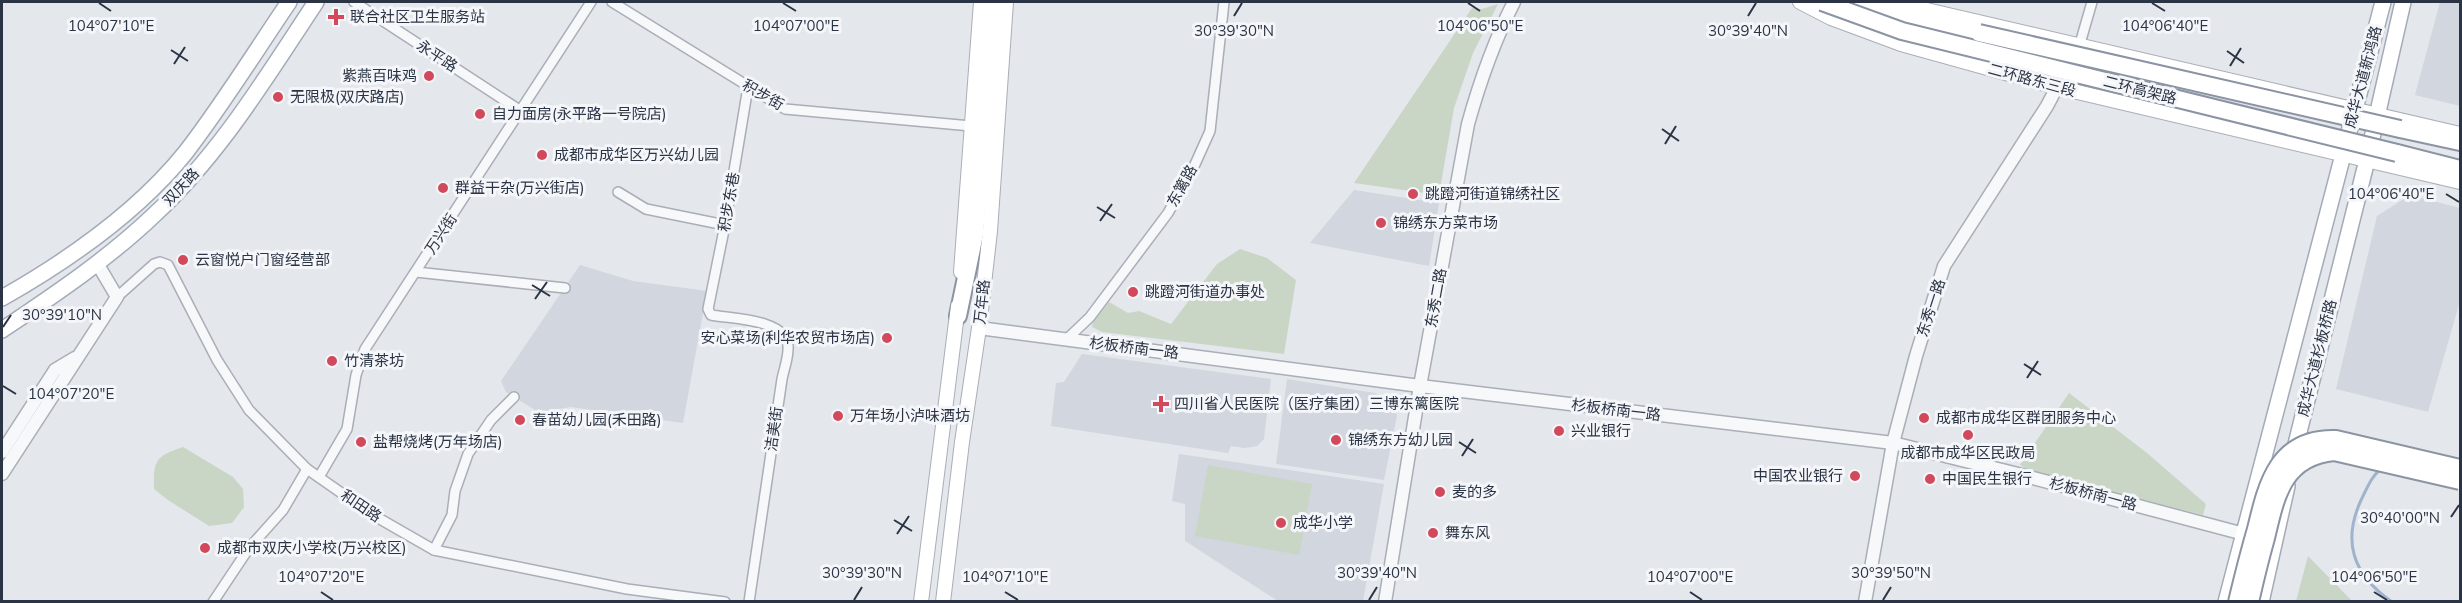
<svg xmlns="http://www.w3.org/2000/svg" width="2462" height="603" viewBox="0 0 2462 603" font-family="Mulish,'Noto Sans SC',sans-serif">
	<rect width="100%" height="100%" fill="#e4e7ec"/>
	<g fill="#d2d6de">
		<polygon points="2440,2 2460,2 2460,106 2415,95"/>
		<polygon points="1354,190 1439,203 1429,266 1310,243"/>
		<polygon points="2410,195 2460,208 2460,301 2428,412 2336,389 2377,216"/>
		<polygon points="580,265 633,281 707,291 683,423 571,407 538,412 506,392 501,381"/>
		<polygon points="1082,354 1271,379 1264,439 1257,446 1245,448 1231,446 1228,453 1051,426 1056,383 1064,382"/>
		<polygon points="1287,379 1375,393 1387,398 1395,406 1397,416 1384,480 1276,464"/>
		<polygon points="1179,454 1384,484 1363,601 1278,601 1185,541 1185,504 1172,501"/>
	</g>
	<g fill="#c9d6c5">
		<polygon points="1498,4 1473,53 1454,108 1439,195 1354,183 1472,8 1482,9"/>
		<polygon points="1240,249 1267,258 1296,280 1284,354 1102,332 1092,327 1093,322 1109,302 1128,313 1139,311 1171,324 1217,264"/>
		<polygon points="2069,393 2147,453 2206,504 2203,515 2032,472 2020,465"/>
		<path d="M183,447L233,477L243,489L244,507L232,523L209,526L168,500L154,489C153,460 156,456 183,447Z"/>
		<polygon points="1208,465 1312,484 1299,555 1195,536"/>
		<polygon points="2308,556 2351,600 2353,601 2296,601"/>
	</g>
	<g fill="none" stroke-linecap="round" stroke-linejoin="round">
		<path stroke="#9fb4cc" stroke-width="3" d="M2381,469C2372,476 2368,486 2363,496C2341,540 2352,574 2392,602"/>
		<g stroke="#a9aeb7" stroke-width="12">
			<g id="minor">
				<polyline points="354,2 521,111"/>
				<polyline points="612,2 785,109 971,126"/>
				<polyline points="2079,47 2092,2"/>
				<path d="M748,87L725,225L708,309L711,315C733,319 786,319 788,346C789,356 784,369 782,379L749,602"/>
				<polyline points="618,192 646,209 725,225"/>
				<polyline points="416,272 565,288"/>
				<polyline points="117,297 154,264 160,262 168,265 217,360 249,410 307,469 373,515 434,550 627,589 725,602"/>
				<polyline points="1067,339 1090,317 1168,213 1192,171 1210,131 1224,2"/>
				<polyline points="319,477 347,429 356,375 365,349 591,2"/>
				<polyline points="434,550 452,515 455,491 468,454 491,420 514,397"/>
				<polyline points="213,602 249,548 283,510 307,469"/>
			</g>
		</g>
		<g stroke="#a9aeb7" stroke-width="15">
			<g id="tertiary">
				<polyline points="979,328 1420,386 1893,443 2014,473 2244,534"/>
				<polyline points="2,452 55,370 75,358"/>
				<polyline points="2,474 117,297 97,263"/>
				<path d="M1385,602L1420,386L1468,124C1480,81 1494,41 1514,2"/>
				<polyline points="1865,602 1893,443 1916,356 1944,266 2047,106 2068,66"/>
			</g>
		</g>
		<g stroke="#a9aeb7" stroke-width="16">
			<g id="secondary">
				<polyline points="1800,2 1831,18 1901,44 2056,87 2460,182"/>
				<polyline points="1892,2 2460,134"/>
				<polyline points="961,272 981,2"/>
				<polyline points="921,602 958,306"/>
				<polyline points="943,602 962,442 979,328 990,231 1006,2"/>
			</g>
		</g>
		<g stroke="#a3abb8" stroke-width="18">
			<g id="primary">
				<path d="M2,298C69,260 137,213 186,152C223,104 255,52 289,2"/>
				<path d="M2,330C54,295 108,259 154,215C220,154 267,76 316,2"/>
				<polyline points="2293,456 2367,160 2403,2"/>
				<polyline points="2226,602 2383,2"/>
				<polyline points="2261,602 2287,486"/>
			</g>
		</g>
		<g stroke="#8b94a3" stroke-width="20">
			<g id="trunk">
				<polyline points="1859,2 1899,15 1979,33"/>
				<polyline points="2400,129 2460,142"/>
				<polyline points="2397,153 2460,169"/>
				<polyline points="958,316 975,234 994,2"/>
			</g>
		</g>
		<use href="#minor" stroke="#f7f8fa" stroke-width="9"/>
		<use href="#tertiary" stroke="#f7f8fa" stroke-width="12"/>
		<use href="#secondary" stroke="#fff" stroke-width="14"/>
		<use href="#primary" stroke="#fff" stroke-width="15"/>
		<use href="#trunk" stroke="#fff" stroke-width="16"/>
		<g stroke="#8b94a3" stroke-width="20" stroke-linecap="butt">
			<g id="trunk-bridge">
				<polyline points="1822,2 1902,31 2397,153"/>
				<polyline points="1979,33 2400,129"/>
				<path d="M2237,602C2243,577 2249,553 2256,529C2267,483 2278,437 2336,439L2460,468"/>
				<path d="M2250,602C2255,580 2260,559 2266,538C2276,496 2283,457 2334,452L2460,481"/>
			</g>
		</g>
		<use href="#trunk-bridge" stroke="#fff" stroke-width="16"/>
	</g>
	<path fill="none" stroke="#2b3445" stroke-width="2" d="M99,3L111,11M783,3L796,11M1468,3L1480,11M2152,3L2165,11M1234,16L1242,3M1748,16L1756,3M171,50L188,61M2227,51L2244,63M174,64L185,47M2230,66L2241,48M1662,129L1679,141M1665,144L1676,126M2446,194L2459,202M1097,207L1115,218M1100,221L1112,204M532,285L550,296M535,299L547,282M3,327L11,315M2024,364L2041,375M2027,378L2038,361M3,386L16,394M1459,442L1476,453M1462,456L1473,439M2451,517L2459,505M894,520L912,531M897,534L909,516M321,592L333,600M1005,592L1018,600M1690,592L1702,600M2374,592L2387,600M854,600L862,587M1369,600L1377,587M1883,600L1891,587"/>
	<g fill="#d1495b" stroke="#f4f6f9" stroke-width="2">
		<path d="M333 8h6v6h6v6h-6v6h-6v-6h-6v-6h6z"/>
		<circle cx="429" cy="76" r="6"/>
		<circle cx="278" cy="97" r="6"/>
		<circle cx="480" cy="114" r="6"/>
		<circle cx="542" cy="155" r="6"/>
		<circle cx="443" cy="188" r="6"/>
		<circle cx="1413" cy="194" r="6"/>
		<circle cx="1381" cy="223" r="6"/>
		<circle cx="183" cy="260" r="6"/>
		<circle cx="1133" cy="292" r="6"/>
		<circle cx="887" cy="338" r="6"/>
		<circle cx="332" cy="361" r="6"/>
		<path d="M1158 395h6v6h6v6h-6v6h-6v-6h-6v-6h6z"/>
		<circle cx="838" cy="416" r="6"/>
		<circle cx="1924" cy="418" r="6"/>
		<circle cx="520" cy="420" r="6"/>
		<circle cx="1559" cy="431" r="6"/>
		<circle cx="1968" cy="435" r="6"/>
		<circle cx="1336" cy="440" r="6"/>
		<circle cx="361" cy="442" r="6"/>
		<circle cx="1855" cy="476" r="6"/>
		<circle cx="1930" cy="479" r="6"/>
		<circle cx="1440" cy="492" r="6"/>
		<circle cx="1281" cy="523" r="6"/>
		<circle cx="1433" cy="533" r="6"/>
		<circle cx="205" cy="548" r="6"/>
	</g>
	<g text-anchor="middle" stroke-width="6" stroke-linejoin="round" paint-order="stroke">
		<g font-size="15" fill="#2b3445" stroke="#f4f6f9" text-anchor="start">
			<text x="350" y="22">联合社区卫生服务站</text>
			<text x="417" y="81" text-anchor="end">紫燕百味鸡</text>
			<text x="290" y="102">无限极(双庆路店)</text>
			<text x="492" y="119">自力面房(永平路一号院店)</text>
			<text x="554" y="160">成都市成华区万兴幼儿园</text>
			<text x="455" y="193">群益干杂(万兴街店)</text>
			<text x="1425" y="199">跳蹬河街道锦绣社区</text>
			<text x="1393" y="228">锦绣东方菜市场</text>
			<text x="195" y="265">云窗悦户门窗经营部</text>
			<text x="1145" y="297">跳蹬河街道办事处</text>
			<text x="875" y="343" text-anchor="end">安心菜场(利华农贸市场店)</text>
			<text x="344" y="366">竹清茶坊</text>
			<text x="1174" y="409">四川省人民医院（医疗集团）三博东篱医院</text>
			<text x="850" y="421">万年场小泸味酒坊</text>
			<text x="1936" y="423">成都市成华区群团服务中心</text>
			<text x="532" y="425">春苗幼儿园(禾田路)</text>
			<text x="1571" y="436">兴业银行</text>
			<text x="1348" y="445">锦绣东方幼儿园</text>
			<text x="373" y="447">盐帮烧烤(万年场店)</text>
			<text x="1968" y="458" text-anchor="middle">成都市成华区民政局</text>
			<text x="1843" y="481" text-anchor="end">中国农业银行</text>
			<text x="1942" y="484">中国民生银行</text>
			<text x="1452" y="497">麦的多</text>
			<text x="1293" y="528">成华小学</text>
			<text x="1445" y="538">舞东风</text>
			<text x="217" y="553">成都市双庆小学校(万兴校区)</text>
		</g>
		<g font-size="15" fill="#2b3445" stroke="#f4f6f9">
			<text transform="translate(437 56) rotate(33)" y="5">永平路</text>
			<text transform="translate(2363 77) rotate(-75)" y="5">成华大道新鸿路</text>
			<text transform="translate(2032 80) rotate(15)" y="5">二环路东三段</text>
			<text transform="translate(2140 90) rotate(14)" y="5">二环高架路</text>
			<text transform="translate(763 95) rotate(30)" y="5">积步街</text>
			<text transform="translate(1182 186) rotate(-61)" y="5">东篱路</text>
			<text transform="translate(181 187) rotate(-47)" y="5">双庆路</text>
			<text transform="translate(729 202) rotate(-80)" y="5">积步东巷</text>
			<text transform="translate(441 234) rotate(-57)" y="5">万兴街</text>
			<text transform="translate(1436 298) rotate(-80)" y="5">东秀二路</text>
			<text transform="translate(982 302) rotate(-84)" y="5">万年路</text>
			<text transform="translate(1931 308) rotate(-72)" y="5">东秀一路</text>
			<text transform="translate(1134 348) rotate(7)" y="5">杉板桥南一路</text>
			<text transform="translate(2317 358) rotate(-76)" y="5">成华大道杉板桥路</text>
			<text transform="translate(1616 410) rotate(7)" y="5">杉板桥南一路</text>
			<text transform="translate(774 429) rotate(-82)" y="5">洁美街</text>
			<text transform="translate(2093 494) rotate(15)" y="5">杉板桥南一路</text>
			<text transform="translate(361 506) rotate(34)" y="5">和田路</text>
		</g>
	</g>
	<g font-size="15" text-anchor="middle" fill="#2b3445" stroke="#f4f6f9" stroke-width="6" stroke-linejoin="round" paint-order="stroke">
		<text x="111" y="31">104°07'10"E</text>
		<text x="796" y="31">104°07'00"E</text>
		<text x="1480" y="31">104°06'50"E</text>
		<text x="2165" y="31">104°06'40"E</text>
		<text x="1234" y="36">30°39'30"N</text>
		<text x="1748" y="36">30°39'40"N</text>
		<text x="2391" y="199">104°06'40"E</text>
		<text x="62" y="320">30°39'10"N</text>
		<text x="71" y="399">104°07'20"E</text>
		<text x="2400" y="523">30°40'00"N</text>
		<text x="862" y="578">30°39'30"N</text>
		<text x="1377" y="578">30°39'40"N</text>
		<text x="1891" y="578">30°39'50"N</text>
		<text x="321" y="582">104°07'20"E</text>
		<text x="1005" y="582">104°07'10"E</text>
		<text x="1690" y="582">104°07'00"E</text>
		<text x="2374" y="582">104°06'50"E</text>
	</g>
	<rect width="2462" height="603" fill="none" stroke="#2b3445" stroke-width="6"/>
</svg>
